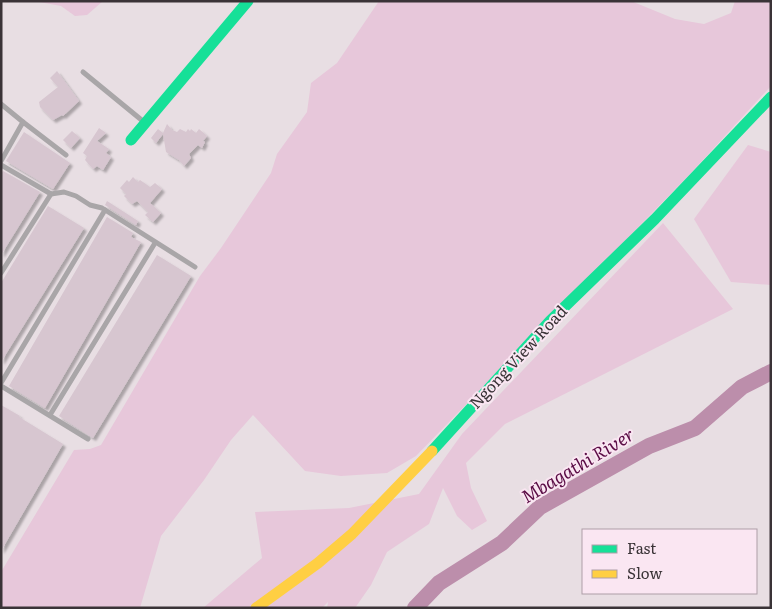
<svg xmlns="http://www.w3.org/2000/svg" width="772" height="609" viewBox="0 0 772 609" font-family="Literata,serif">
	<defs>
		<filter id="shadow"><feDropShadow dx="3" dy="3" stdDeviation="1" flood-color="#0004"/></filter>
	</defs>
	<rect width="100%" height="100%" fill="#e8dee3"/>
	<g fill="#e7c7da">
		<polygon points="34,1 103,1 87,15 75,16 61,6"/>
		<polygon points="379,1 631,1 675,19 704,24 731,13 735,1 771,1 771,86 690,174 416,456 387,473 341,476 305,471 253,415 231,440 204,480 161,536 140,608 1,608 1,572 74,450 90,449 101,445 200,276 221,248 271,173 277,154 307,112 311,83 337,63"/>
		<polygon points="748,145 771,152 771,285 731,282 694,219"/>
		<polygon points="663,223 733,309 505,424 466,463 471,488 487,521 472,530 457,516 443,488 429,524 387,552 371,585 355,608 327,608 328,602 322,608 203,608 262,558 255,512 349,508 419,494 462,434"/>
	</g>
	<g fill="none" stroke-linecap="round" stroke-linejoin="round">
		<polyline stroke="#bc8eab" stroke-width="16" points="415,608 439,583 502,543 540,507 649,446 695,428 742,387 771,372"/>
	</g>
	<g fill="#d7c6d0" filter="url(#shadow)">
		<polygon points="57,71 79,101 63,116 62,115 53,120 40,107 39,102 58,87 50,78"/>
		<polygon points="167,124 172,130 177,132 180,129 186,132 188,129 190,131 191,129 196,133 199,129 207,136 203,141 205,142 202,148 198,145 189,154 191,158 184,166 179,160 166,152 163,134 156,143 151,138 158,129 163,133"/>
		<polygon points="99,128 106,133 97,141 109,149 106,153 111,157 103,170 97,166 93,169 85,160 87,156 83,153"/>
		<polygon points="72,131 80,138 71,148 63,140"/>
		<polygon points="24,132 70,163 53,189 6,161"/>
		<polygon points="3,171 40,192 1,255 1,174"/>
		<polygon points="133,177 138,182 140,180 150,187 155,183 162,189 150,203 161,213 153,222 145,215 148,212 137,201 132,204 124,196 126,194 120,188 127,180 129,182"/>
		<polygon points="107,201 138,221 136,225 105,205"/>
		<polygon points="48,206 84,228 1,362 1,283"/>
		<polygon points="107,217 133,233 131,237 141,242 45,408 9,386"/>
		<polygon points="157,255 191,276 93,438 59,416"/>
		<polygon points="1,405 20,416 19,417 63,444 1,551"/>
	</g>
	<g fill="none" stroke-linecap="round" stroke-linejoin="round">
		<g stroke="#a9a6a8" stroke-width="5">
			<polyline points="83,72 144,122"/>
			<polyline points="1,104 23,122"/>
			<polyline points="1,161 23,122 66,155"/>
			<polyline points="1,165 51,194 64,192 76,196 90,205 102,208 195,267"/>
			<polyline points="1,273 51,194"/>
			<polyline points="1,383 105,210"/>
			<polyline points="1,386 88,439"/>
			<polyline points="50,415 155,243"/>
		</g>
		<g stroke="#16e098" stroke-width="11">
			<polyline points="131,140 248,1"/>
			<polyline points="432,451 550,321 655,219 771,97"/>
		</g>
		<polyline stroke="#ffcf43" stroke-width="11" points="256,608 318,563 352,534 432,451"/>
	</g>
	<g text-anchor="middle" stroke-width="4" stroke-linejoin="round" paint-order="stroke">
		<g font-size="16" fill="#3a3337" stroke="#fae6f2">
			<text transform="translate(518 357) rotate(-47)" y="6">Ngong View Road</text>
		</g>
		<g font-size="18" font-style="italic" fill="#5a0c45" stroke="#fae6f2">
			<text transform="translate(578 466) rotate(-31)" y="6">Mbagathi River</text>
		</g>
	</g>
	<rect width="772" height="609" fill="none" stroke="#3a3337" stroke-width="5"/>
	<rect x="582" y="529" width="175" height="65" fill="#fae6f2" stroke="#ad9ea7"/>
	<rect x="592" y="545" width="25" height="8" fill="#16e098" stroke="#ad9ea7"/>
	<text x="627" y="554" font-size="15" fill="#3a3337">Fast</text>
	<rect x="592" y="570" width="25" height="8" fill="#ffcf43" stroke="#ad9ea7"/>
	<text x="627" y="579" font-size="15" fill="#3a3337">Slow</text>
</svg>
